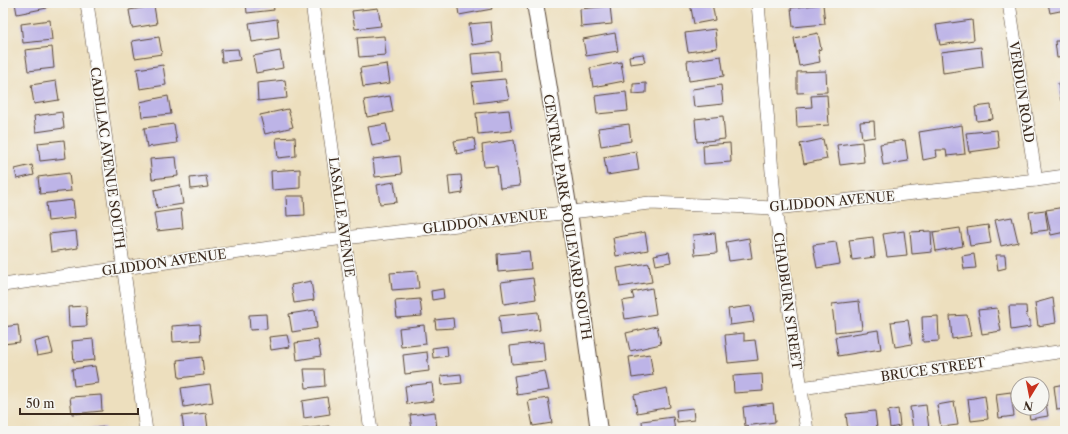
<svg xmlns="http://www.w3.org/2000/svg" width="1068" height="434" viewBox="0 0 1068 434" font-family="'Libre Caslon Text',serif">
	<rect width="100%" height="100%" fill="#f6f6f2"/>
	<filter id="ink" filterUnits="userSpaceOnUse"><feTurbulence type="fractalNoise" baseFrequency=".025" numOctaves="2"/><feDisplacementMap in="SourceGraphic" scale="8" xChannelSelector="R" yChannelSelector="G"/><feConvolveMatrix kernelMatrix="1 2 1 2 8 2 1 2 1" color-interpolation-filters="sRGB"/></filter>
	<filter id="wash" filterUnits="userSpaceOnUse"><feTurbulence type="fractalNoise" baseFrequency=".012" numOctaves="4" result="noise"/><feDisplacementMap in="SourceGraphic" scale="16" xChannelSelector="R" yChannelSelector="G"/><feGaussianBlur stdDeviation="0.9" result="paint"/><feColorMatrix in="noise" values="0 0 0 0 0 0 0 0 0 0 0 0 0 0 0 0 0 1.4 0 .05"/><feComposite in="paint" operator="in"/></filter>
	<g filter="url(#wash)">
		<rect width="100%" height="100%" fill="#eddfbe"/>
		<g id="blocks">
			<g fill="#bdb4e7">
				<polygon points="15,3 46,3 47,8 17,14"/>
				<polygon points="246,3 273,3 274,10 247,13"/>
				<polygon points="457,3 490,3 492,9 459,15"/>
				<polygon points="690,3 712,3 715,20 694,24"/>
				<polygon points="1048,3 1065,3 1065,10 1050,13"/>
				<polygon points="823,4 825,24 793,27 791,8"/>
				<polygon points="154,6 157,24 132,28 129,10"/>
				<polygon points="610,6 612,24 581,27 580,9"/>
				<polygon points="378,8 381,26 355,29 352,11"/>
				<polygon points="277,19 279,38 252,42 249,23"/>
				<polygon points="50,20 52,40 23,43 21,24"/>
				<polygon points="972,20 974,40 940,45 936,25"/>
				<polygon points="491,22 493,42 472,45 469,24"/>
				<polygon points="715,29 717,48 688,52 685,33"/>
				<polygon points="615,33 618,51 586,56 583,39"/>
				<polygon points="818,33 821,49 818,50 820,62 799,66 794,38"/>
				<polygon points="384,36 386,55 359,57 357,38"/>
				<polygon points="159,37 162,54 135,58 132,41"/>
				<polygon points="1055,41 1065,41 1065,57 1057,58"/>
				<polygon points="52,47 54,68 28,71 25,50"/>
				<polygon points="981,47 983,67 943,73 941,52"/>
				<polygon points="238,49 240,60 222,62 221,50"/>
				<polygon points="280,51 283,68 256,73 253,56"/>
				<polygon points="500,52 501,71 473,74 471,54"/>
				<polygon points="643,54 645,62 630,64 629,56"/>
				<polygon points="721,56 724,76 689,81 687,61"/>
				<polygon points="621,62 624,81 593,87 590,68"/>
				<polygon points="387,64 390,83 363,87 360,68"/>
				<polygon points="163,65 166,85 140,89 137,69"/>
				<polygon points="826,71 827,92 797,93 797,72"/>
				<polygon points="505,79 509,99 475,103 472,82"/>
				<polygon points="285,80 287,98 258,101 257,83"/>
				<polygon points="56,81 59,100 34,104 31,85"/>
				<polygon points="1065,82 1065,100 1061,101 1058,83"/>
				<polygon points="646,83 646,93 633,94 633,84"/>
				<polygon points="721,85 723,104 694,107 692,89"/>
				<polygon points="626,92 628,111 597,114 595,96"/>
				<polygon points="827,95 829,125 797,127 796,108 812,107 811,96"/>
				<polygon points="168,96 171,114 142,117 140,102"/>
				<polygon points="390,96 393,112 367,117 364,100"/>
				<polygon points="991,105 993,119 977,121 975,107"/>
				<polygon points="288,109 293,127 265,134 260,115"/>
				<polygon points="509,110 512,131 478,134 476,113"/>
				<polygon points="62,112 64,128 36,132 34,116"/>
				<polygon points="723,116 725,139 697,142 695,119"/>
				<polygon points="874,121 875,137 862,139 860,122"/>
				<polygon points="174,124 177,143 147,147 144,128"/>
				<polygon points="386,124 390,142 372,146 368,127"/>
				<polygon points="629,124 631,141 601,146 598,128"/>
				<polygon points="962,125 965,154 947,156 946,150 936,150 937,157 923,160 919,132"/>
				<polygon points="997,130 999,148 969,152 966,133"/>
				<polygon points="295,137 296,156 278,158 276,138"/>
				<polygon points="474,138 476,150 457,154 454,141"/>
				<polygon points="823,139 827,159 804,164 800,144"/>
				<polygon points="64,140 66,158 40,161 38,143"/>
				<polygon points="514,140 520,186 500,188 497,166 484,167 482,145"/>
				<polygon points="905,140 908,161 883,165 880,144"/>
				<polygon points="862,142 864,162 840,165 837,145"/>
				<polygon points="730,143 731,162 704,164 703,145"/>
				<polygon points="636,151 639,170 607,175 604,157"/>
				<polygon points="400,156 402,174 375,177 373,159"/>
				<polygon points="176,157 178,176 152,179 150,159"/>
				<polygon points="32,165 34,175 17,179 15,169"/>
				<polygon points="300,169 300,188 272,190 271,171"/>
				<polygon points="69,173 71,191 40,194 38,177"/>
				<polygon points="461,175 463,193 450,195 448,176"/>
				<polygon points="206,176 208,187 191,189 190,178"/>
				<polygon points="394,182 397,202 380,204 377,185"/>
				<polygon points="180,185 183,204 157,208 154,190"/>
				<polygon points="286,196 304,196 305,215 287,216"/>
				<polygon points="73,200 75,218 48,221 46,203"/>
				<polygon points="1065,207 1065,232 1051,235 1046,210"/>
				<polygon points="181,209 183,228 157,231 154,213"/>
				<polygon points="1045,210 1048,230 1032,232 1029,212"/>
				<polygon points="1012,217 1018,242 1001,246 995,220"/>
				<polygon points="988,225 991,243 970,246 967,228"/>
				<polygon points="960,228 963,246 936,251 933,232"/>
				<polygon points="76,231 78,248 51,252 49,234"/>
				<polygon points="904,231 907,255 887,257 883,234"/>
				<polygon points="931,231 932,252 912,254 910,232"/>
				<polygon points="645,232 648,250 616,256 613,238"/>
				<polygon points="715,233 717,253 695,255 693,235"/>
				<polygon points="873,237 875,257 852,260 849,240"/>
				<polygon points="749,238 752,258 729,261 726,242"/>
				<polygon points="836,242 840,264 817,268 813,245"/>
				<polygon points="529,251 531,269 498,272 497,254"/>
				<polygon points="669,252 671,262 656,265 654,255"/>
				<polygon points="974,254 976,268 964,269 962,256"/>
				<polygon points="996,255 1005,255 1006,268 998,270"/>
				<polygon points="649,263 652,282 620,287 617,268"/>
				<polygon points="417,271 419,288 392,290 390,273"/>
				<polygon points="533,278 536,299 504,304 501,282"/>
				<polygon points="311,281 314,300 294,303 291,285"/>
				<polygon points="652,288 656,314 625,319 622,301 634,299 632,292"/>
				<polygon points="443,289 444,298 432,300 431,291"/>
				<polygon points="1053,298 1056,323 1038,326 1035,303"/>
				<polygon points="420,299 422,316 397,318 395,301"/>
				<polygon points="859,301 862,329 835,332 832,304"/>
				<polygon points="86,306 87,326 69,327 68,307"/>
				<polygon points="751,306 754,322 730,325 728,309"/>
				<polygon points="1009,306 1026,306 1027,318 1030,320 1030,327 1011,330"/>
				<polygon points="997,308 1001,331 982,334 978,310"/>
				<polygon points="315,310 317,328 292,332 289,314"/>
				<polygon points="538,312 540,330 501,335 499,316"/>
				<polygon points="266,314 267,329 250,330 249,315"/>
				<polygon points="967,315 971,336 952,339 950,316"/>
				<polygon points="938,316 939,341 923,342 922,317"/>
				<polygon points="453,318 454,328 436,329 435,320"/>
				<polygon points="908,320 912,344 895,347 891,322"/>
				<polygon points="200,324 201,340 173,342 172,326"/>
				<polygon points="18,325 20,342 3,344 3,327"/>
				<polygon points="424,325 426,344 401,347 399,328"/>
				<polygon points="657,326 661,344 630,351 626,333"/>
				<polygon points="878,330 881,349 838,356 835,337"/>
				<polygon points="744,333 744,341 755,340 758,360 728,363 725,335"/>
				<polygon points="287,335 290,347 271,350 269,337"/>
				<polygon points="49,338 53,353 37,356 34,342"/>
				<polygon points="93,339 95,360 74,362 72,341"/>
				<polygon points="318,340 321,356 297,360 295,343"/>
				<polygon points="543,342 545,361 512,364 510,346"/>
				<polygon points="447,346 448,356 433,358 432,348"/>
				<polygon points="427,352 429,371 405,374 403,355"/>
				<polygon points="650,354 653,375 632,378 629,357"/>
				<polygon points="202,357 204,375 179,378 177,360"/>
				<polygon points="95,366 98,383 74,386 72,369"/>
				<polygon points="304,369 324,369 325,386 306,388"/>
				<polygon points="545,371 549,390 517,395 514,376"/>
				<polygon points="461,374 462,383 442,385 441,376"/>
				<polygon points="762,374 763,391 734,393 733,376"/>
				<polygon points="432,383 434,401 407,404 405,386"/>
				<polygon points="210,384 213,402 184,407 181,388"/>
				<polygon points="1065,384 1065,409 1057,410 1054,386"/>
				<polygon points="1042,385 1043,385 1048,416 1030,419 1028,408 1042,408"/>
				<polygon points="667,388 670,407 637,413 634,395"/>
				<polygon points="1011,392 1014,416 999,418 996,394"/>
				<polygon points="101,395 102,411 72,414 70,397"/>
				<polygon points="985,396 988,419 971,421 968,399"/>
				<polygon points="327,397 330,414 304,418 302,401"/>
				<polygon points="548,398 552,423 533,426 528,401"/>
				<polygon points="954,402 958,425 941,427 937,405"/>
				<polygon points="773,403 775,422 745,426 743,407"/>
				<polygon points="926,405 929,429 913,431 910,407"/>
				<polygon points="693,408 694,420 677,422 676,410"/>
				<polygon points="898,409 900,426 890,428 888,411"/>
				<polygon points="875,411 877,428 859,431 848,431 846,414"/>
				<polygon points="435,412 437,429 422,431 412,431 410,415"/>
				<polygon points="206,413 208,429 194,431 184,431 182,416"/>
				<polygon points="673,417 675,431 643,431 642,421"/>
				<polygon points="329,426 330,431 302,431 302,429"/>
				<polygon points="105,427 105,431 80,431 80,430"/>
			</g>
		</g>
	</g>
	<g filter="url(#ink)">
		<use href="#blocks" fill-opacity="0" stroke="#564536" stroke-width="1"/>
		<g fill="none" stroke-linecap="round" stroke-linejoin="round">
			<g stroke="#564536" stroke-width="14">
				<g id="minor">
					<polyline points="87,3 146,431"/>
					<polyline points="312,3 371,431"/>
					<polyline points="758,3 775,208 807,431"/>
					<polyline points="1009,3 1036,180"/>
					<polyline points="3,285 123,268 344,238 650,203 775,208 1036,180 1065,176"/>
					<polyline points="801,388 1065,351"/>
				</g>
			</g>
			<g stroke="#564536" stroke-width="18">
				<polyline id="tertiary" points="535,3 569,211 599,431"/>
			</g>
			<use href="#minor" stroke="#fff" stroke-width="13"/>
			<use href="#tertiary" stroke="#fff" stroke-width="16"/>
		</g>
	</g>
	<g text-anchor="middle" stroke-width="3" stroke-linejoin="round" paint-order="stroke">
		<g font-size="13" fill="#3b2a1e" stroke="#f6f6f2">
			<text transform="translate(1022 92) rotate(81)" y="5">VERDUN ROAD</text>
			<text transform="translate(108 158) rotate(82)" y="5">CADILLAC AVENUE SOUTH</text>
			<text transform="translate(832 201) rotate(-5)" y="5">GLIDDON AVENUE</text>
			<text transform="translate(342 217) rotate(82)" y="5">LASALLE AVENUE</text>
			<text transform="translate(568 217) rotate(81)" y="5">CENTRAL PARK BOULEVARD SOUTH</text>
			<text transform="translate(485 221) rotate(-7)" y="5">GLIDDON AVENUE</text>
			<text transform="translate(164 262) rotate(-8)" y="5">GLIDDON AVENUE</text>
			<text transform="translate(788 301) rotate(82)" y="5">CHADBURN STREET</text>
			<text transform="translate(933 369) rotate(-8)" y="5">BRUCE STREET</text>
		</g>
	</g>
	<rect width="1068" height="434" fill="none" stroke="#f6f6f2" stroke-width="16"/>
	<g transform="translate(1030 396) rotate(190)"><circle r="19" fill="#f6f6f2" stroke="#aba49d"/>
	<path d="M0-3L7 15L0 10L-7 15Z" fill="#c8321e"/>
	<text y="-6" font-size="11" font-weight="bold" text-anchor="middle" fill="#3b2a1e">N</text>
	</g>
	<path d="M20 408v6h118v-6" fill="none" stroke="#3b2a1e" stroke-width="2"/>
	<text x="26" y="408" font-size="12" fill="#3b2a1e" stroke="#f6f6f2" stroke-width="3" paint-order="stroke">50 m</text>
</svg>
